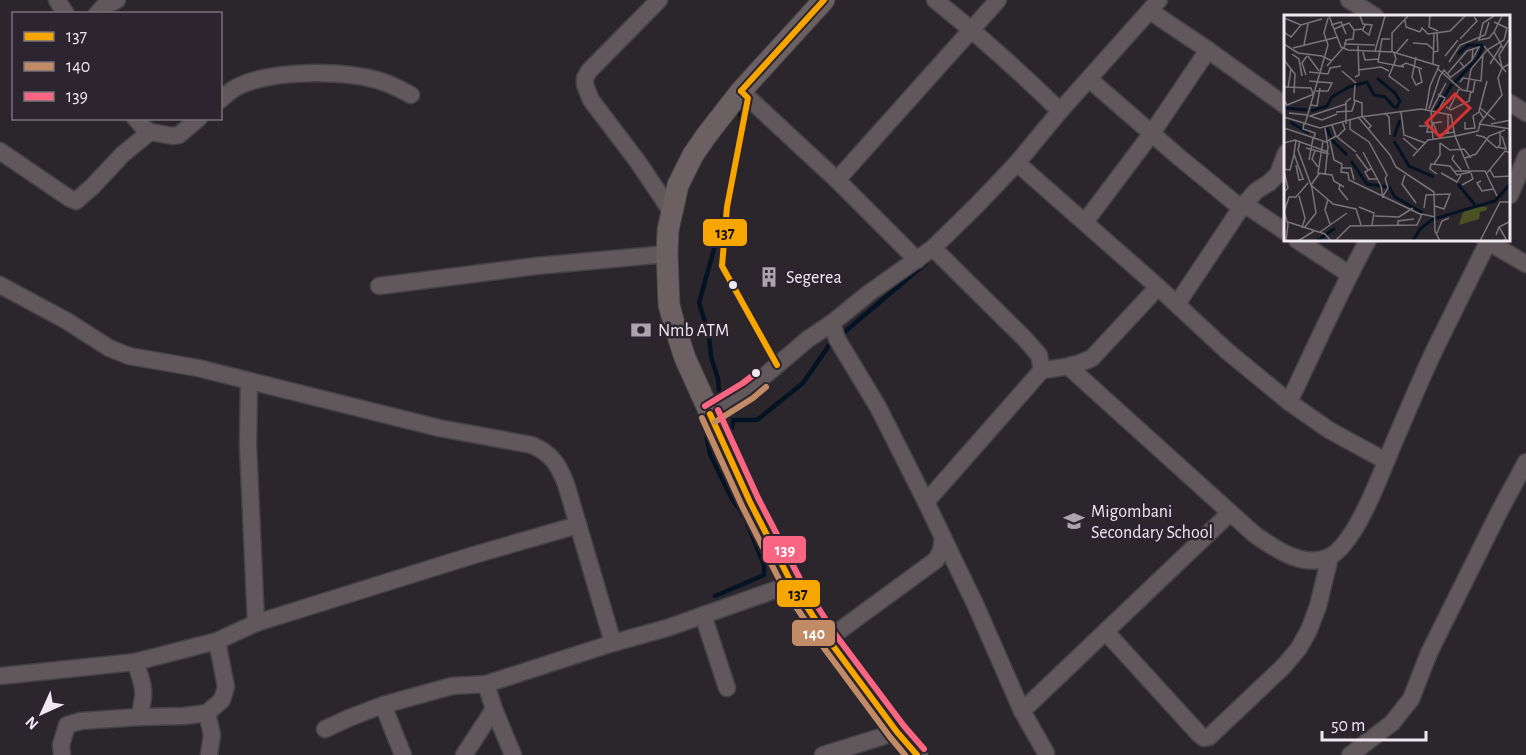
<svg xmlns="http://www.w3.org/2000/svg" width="1526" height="755" viewBox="0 0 1526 755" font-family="'Alegreya Sans',sans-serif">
	<rect width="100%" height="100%" fill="#2b262c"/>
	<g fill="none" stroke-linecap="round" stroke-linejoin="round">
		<g stroke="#041323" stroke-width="4.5">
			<polyline points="841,335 926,263"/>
			<polyline points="720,403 718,379 711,357 709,334 699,303 719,231 736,156 741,126 740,105"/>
			<polyline points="704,423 710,454 731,497 745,518 764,565 764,575 715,596"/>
			<polyline points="732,428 733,420 757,420 803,383 830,344 834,341"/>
			<polyline points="794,606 808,630 817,641"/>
			<polyline points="836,667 854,692"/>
		</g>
		<g stroke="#454246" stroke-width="19">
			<g id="minor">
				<polyline points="57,0 66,14"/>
				<polyline points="659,0 589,71 585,78 585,85 591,100 638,162 671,211"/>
				<path d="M935,0C979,35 1020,72 1060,111"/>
				<polyline points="1349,0 1375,16"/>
				<polyline points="1150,11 1208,50 1286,106"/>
				<polyline points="97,14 104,6 117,0"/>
				<polyline points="1089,79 1180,158 1241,208"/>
				<polyline points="741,91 837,180 917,260"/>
				<path d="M220,100C226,95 232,89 239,86C273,70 340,70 377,80C389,83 400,89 411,95"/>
				<polyline points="1510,103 1526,113"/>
				<polyline points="135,118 143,127 150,132 173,136 179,135 199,118"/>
				<polyline points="0,151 69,198 76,201 92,187 123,154 150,132"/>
				<polyline points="1017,163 1158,287 1227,351 1289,402 1329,430 1386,461"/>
				<polyline points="837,180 998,0"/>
				<polyline points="1510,195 1526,157"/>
				<polyline points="1244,204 1286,232"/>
				<polyline points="1085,222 1152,133 1208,50"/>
				<polyline points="1297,240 1349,274"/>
				<polyline points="1485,240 1526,264"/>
				<path d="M0,285L67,321L109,348L129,356L198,368L439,428L532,445C552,454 558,464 566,484L613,643"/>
				<polyline points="379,286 536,266 667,254"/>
				<polyline points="1177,304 1241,208 1256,191 1269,183 1278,174 1286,153"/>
				<polyline points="832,323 837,339 878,407 926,502 976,606 1022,711 1046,753"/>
				<path d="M1069,367L1254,534C1274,548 1303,569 1329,557C1355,545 1381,474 1392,447C1406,415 1419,383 1434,351C1452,314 1471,277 1489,240"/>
				<path d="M1042,370C1060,368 1076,366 1092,358L1158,287"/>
				<polyline points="249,381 248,445 256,623"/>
				<path d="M1289,402C1315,348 1339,293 1368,240"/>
				<polyline points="710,414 748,390 808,339 832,323 869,293 933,248 977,205 1017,163 1060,111 1159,0"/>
				<polyline points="926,502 1042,370 1039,355 1025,339 933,248"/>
				<polyline points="703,615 727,688"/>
				<polyline points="1106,632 1199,734 1204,738 1209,737 1284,666 1299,648 1309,630 1318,606 1330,557"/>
				<polyline points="828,639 936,560 941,551 943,538"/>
				<path d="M135,662C144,685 146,693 139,717"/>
				<polyline points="0,676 135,662 217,641 256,623 474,555 578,525"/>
				<polyline points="486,684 494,709 513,755"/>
				<polyline points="383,705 403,755"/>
				<polyline points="1022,711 1230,513"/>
				<polyline points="207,713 212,735 209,755"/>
				<polyline points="325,729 349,718 383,705 452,686 486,684 613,643 667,628 792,584"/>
				<polyline points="62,755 61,745 67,725 81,721 139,717 184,716 207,713 222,700 226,687 217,641"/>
				<polyline points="464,755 494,709"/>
				<polyline points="823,755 897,732"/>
				<polyline points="1350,755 1392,723 1411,699 1429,653 1498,514 1526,462"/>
			</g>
		</g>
		<g stroke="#454246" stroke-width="23">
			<polyline id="major" points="824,0 741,91 706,136 693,155 678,185 668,230 667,254 669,305 675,327 685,358 750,502 792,584 828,639 897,732 917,755"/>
		</g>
		<use href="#minor" stroke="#60585a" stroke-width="16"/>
		<use href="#major" stroke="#6c6162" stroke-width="21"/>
		<g stroke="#2c242e" stroke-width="10">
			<g id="bus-1">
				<polyline points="741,91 748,98 727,207 722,266 777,365"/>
				<polyline points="741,91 824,0"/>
				<polyline points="710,414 750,502 792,584 828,639 897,732 917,755"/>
			</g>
		</g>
		<g stroke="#2c242e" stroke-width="10">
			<g id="bus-2">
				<polyline points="702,418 742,506 784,589 821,644 890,737 905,755"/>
				<polyline points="715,422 753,398 766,387"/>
			</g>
		</g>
		<g stroke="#2c242e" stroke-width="10">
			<g id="bus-3">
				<polyline points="705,406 743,383 756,373"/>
				<polyline points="718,410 758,498 800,579 835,634 904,726 924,749"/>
			</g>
		</g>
		<use href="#bus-1" stroke="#f7a600" stroke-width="6"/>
		<use href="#bus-2" stroke="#c18c65" stroke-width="6"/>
		<use href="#bus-3" stroke="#fa6682" stroke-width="6"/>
	</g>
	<defs>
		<g id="building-bare" transform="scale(1.62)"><path d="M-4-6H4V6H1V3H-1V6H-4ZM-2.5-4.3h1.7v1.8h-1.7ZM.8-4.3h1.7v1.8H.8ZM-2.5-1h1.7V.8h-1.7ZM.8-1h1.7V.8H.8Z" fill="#aaa4ab" stroke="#2c242e" stroke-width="2.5" paint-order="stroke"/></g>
		<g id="bank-bare" transform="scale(1.62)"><path d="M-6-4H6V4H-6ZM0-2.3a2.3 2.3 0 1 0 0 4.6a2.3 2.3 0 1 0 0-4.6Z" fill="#aaa4ab" stroke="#2c242e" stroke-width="2.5" paint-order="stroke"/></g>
		<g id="school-bare" transform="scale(1.62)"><path d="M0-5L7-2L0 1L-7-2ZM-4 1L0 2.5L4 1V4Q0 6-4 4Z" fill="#aaa4ab" stroke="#2c242e" stroke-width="2.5" paint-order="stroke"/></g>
	</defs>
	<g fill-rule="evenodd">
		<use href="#building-bare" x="769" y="277"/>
		<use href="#bank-bare" x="641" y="330"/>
		<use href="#school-bare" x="1074" y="521"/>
	</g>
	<g fill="#eee8ef" stroke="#2c242e" stroke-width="2">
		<circle cx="733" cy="285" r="5"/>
		<circle cx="756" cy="373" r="5"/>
	</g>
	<g text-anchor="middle" stroke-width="5" stroke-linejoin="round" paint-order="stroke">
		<g font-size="18" fill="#eee8ef" stroke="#2c242e" text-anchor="start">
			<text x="786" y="283">Segerea</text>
			<text x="658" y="336">Nmb ATM</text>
			<text x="1091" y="517">Migombani<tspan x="1091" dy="21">Secondary School</tspan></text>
		</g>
	</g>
	<g transform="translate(1284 15)">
		<rect width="226" height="226" fill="#2b262c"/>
		<path d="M191,191L203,192V195L196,197L195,204L175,210L180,194Z" fill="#4a5224"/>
		<path fill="none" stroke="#041323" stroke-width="3" d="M174,39L184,30H199M93,63L111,78L116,86L112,94M170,68L194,43L199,31M0,93L23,95M152,95L168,69M27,96L43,91L48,82L65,72L83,67L90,80L101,82L111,93M6,107L25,118M43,113L48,125L63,140M110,122L116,105M110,126L125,151L150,162M67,146L83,169L105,172L111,182L139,198M174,169L191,190M33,226L51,213M129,226L136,214L149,204L211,186L227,168"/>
		<path fill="none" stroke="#79747a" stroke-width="1.5" d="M45,1L57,32L64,35L109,37L155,51L146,71L142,95M76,1L79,9L88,10L85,20L78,15M146,1L145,12L154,16M218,1L210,17L219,33M0,3L17,10L38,4M121,5L122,12L136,17M47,10L57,7L62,19M50,14L65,8L70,15M0,17L7,22L17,10M136,17L138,13L144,19L166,16L181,1M210,17L205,23L195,25L199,8L210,1M106,24H98L94,47L120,52M176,24L193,6L190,2M129,28L143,29L150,35M0,29L14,38L38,41L48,46M60,29L91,30M20,30L24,9M200,31L222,57M9,33L54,22M60,33L62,25L69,24L70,15L79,14L81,10M91,36L101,1M79,37L81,45L95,44M108,37V18L124,1M150,37L154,36L153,17M110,38L112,44L105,61L125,76M112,38L124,24M8,39L15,44L18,61M24,41L35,56M161,41L174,25M132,42L128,62L132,70L138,67L135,54M0,45L11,59L10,78M165,47L176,30L201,20L205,7M149,49L150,18M206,49L217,31M43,51L59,33M117,51L122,48L138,54M180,52L188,45L189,33M218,52L215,40L226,23M154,54L178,75L189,77L191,66M74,55L97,52L105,56M58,56L72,68M25,57L44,59L46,53L57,51M164,58L183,36L195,32L188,45M22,60L18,48L23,41M71,62L75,60L74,31M167,62L180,52L176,47M25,66L48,68L44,76H32M176,67L179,63L197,66L199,39M71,70L70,85L78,88V101L87,111L84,114M0,72L27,73L29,79M4,73L7,54M183,76L187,54L203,35L220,25L223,13L210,7M154,79L161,83L154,96M0,85L3,90L30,79M27,90L33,91L36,73M162,92L167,95L185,86L187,76M196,93L211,105M145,94L156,61L160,55L167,63M165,94L175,74M52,97L68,96L71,86M117,97L120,120L141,128M5,98L24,100M101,98L105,102L106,120M53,99L38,105L26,101L62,89M0,102L36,113L76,102M76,102L137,94L167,100L171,121L194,116L196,109L227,114M75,103L106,140L112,152L150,177L151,216L156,226M200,104L195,96L203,66M66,105V114L85,127L103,160L101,164M158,107L149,108L154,120L170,117M181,107V114L191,113L189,101L195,97M20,109L19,114L31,118L30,124M21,109L44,30L40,18L44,3M62,109V87L67,83M195,109L218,80L214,63L218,53L227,48M207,109L227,105M48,110L52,121L72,137M135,111H144L143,117H148M0,113L42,127L52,121M164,118V99M192,120L200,122L213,133L216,130V116M171,121L185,154M53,122L61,114L58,106M119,123L133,135M149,124L147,96L162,68M12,125L10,139L19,164M16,126L14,135L28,173L32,198L20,213M39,126L34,158L48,160L50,166L60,172M46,126L50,145L58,149L57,157L64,158L65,165L138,200M0,128L11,125L44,137M156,128L166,135L180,134L187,143M214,132L222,134L218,121M22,133L45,139M31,136L28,144L34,152M79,137L97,171L99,183M72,139L84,155M170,140L168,144L177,155M129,141L144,125L171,121M181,143L192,139L205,121L221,115M25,145L29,123M150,149L156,140V128M12,150L15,165L20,164M58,153H67L70,165M88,153L81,157L85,164H93M0,154L6,155L10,140M206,155L210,162L227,161M0,156L4,173L0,177M171,156H201L213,181M157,158L173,167L177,160M203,158L221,136L227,138M35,159L27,170L49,189L72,194L77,210M153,159L146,154L147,149L166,151L173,160L187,157M41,160L44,132L41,113M121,160L118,169L132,188M197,166L193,168L198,176L209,174M56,169L55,174L64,185M178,170L189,164L187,158M15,181L21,203L18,213M99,181L104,173L101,163M44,184L41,195L46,209M75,192L90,198L88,210M140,193L142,180L166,179L160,194L151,191M91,201L115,202L129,193M4,207L41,219L47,226M114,211V206L130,204M215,212L222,224L218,226M36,217L63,198M153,218L158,206L165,203M212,220L215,212L227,206M2,226L4,209L0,197L5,182H12L24,168M14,226L30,216M51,226L66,211L133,210L138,199L151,202M196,226L216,187H227"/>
		<path fill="#d73232" fill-opacity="0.15" stroke="#d73232" stroke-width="3" d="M171,79L186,93L156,122L142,108Z"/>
		<rect width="226" height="226" fill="none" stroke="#eee8ef" stroke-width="3"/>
	</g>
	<g stroke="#2c242e" stroke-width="2">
		<rect x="702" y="218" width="46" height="29" rx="6" fill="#f7a600"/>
		<rect x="762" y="535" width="45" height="29" rx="6" fill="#fa6682"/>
		<rect x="776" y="579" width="45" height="29" rx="6" fill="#f7a600"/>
		<rect x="791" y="619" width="45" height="28" rx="6" fill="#c18c65"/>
	</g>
	<g font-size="16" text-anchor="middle" font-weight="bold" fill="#fff">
		<text x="785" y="555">139</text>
		<text x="814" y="639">140</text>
	</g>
	<g font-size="16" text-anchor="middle" font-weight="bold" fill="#111">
		<text x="725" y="238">137</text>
		<text x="798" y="599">137</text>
	</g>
	<rect x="12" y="12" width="210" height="108" fill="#2c242e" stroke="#7a727b" stroke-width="1.5"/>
	<rect x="24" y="32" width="30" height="9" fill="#f7a600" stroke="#7a727b" stroke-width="1.5"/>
	<text x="66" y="42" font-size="18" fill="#eee8ef">137</text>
	<rect x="24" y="62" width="30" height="9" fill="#c18c65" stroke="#7a727b" stroke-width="1.5"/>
	<text x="66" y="72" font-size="18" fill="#eee8ef">140</text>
	<rect x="24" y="92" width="30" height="9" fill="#fa6682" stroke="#7a727b" stroke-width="1.5"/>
	<text x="66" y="102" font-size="18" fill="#eee8ef">139</text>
	<g transform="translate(42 713) rotate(225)" stroke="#2c242e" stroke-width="4.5" paint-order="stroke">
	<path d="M0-4.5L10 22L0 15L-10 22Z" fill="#eee8ef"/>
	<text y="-9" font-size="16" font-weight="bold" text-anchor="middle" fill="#eee8ef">N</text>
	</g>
	<path d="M1322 731v9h104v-9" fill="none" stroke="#eee8ef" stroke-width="3"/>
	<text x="1331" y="731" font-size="18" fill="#eee8ef" stroke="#2c242e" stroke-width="4.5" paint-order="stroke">50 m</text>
</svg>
